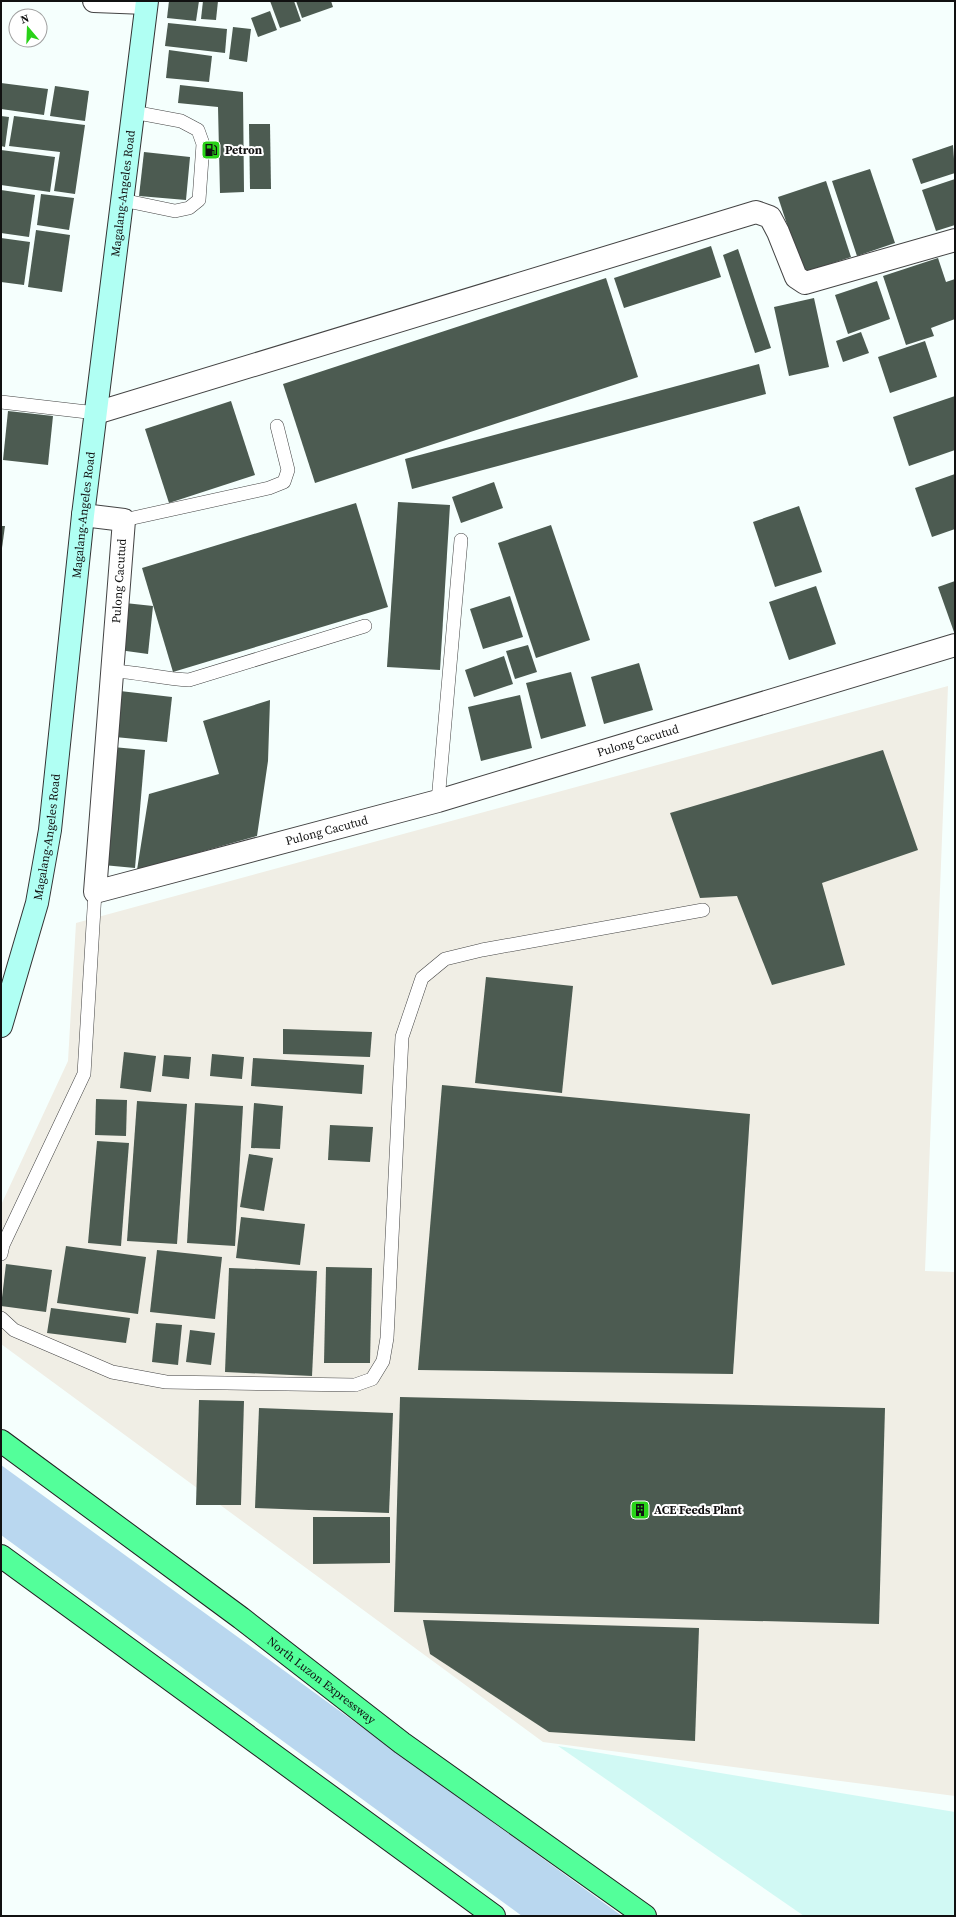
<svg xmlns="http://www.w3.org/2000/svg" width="956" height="1917" viewBox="0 0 956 1917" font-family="'Source Serif 4',serif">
	<rect width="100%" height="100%" fill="#f5fffd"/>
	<polygon fill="#f0eee5" points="948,686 925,1271 955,1272 955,1796 543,1742 1,1344 1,1205 68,1061 76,923"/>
	<polygon fill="#d1f9f4" points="558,1746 955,1812 955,1916 804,1916"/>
	<polygon fill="#b9d7ef" points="1,1465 622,1916 522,1916 1,1535"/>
	<g fill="#4c5b51">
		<polygon points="169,1 199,1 196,21 167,18"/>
		<polygon points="203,1 218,1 216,20 201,19"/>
		<polygon points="270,1 294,1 301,21 280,28"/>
		<polygon points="296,1 331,1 333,7 302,18"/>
		<polygon points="270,11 277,30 258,37 251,18"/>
		<polygon points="168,23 227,29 225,53 165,46"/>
		<polygon points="233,27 251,29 247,62 229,59"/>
		<polygon points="169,50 212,56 209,82 166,78"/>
		<polygon points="1,83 48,89 44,115 1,109"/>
		<polygon points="180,85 243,92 244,192 220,193 218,107 178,103"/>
		<polygon points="55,86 89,91 85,121 50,116"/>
		<polygon points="1,116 9,117 5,147 1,146"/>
		<polygon points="14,116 85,125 75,194 54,191 60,152 9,146"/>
		<polygon points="249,124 270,124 271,189 250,189"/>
		<polygon points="953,145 955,173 921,184 912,159"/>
		<polygon points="1,150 55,157 50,192 1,185"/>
		<polygon points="144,152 190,157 186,200 139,196"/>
		<polygon points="870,169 895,243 857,256 832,181"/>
		<polygon points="955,179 955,225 936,231 922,190"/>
		<polygon points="826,181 851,257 803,273 778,197"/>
		<polygon points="1,190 35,195 29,237 1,233"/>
		<polygon points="41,194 74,198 69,230 37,225"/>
		<polygon points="36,230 70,235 62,292 28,287"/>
		<polygon points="1,238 30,242 24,285 1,282"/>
		<polygon points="711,246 721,277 624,308 614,278"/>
		<polygon points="738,249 771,348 755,353 723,255"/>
		<polygon points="938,258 946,282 955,279 955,319 931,328 934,336 906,345 883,276"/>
		<polygon points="606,278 638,377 315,483 283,384"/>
		<polygon points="877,281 890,319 848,334 835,295"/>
		<polygon points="814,298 829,367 789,376 774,307"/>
		<polygon points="861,332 869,353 843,362 836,341"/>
		<polygon points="925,341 937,377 890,393 878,357"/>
		<polygon points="759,364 766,394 412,489 405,459"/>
		<polygon points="955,396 955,450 909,466 893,417"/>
		<polygon points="231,401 255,475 169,503 145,429"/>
		<polygon points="8,411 53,416 48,465 3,460"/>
		<polygon points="955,474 955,529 932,537 915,488"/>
		<polygon points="494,482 503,508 461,523 452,497"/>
		<polygon points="398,502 450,505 440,670 387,667"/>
		<polygon points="356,503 388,607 173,672 142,568"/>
		<polygon points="799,506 822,572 775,587 753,522"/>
		<polygon points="551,525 590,640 536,658 498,543"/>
		<polygon points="1,526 5,526 2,548 1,548"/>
		<polygon points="955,581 955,631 954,632 938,587"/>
		<polygon points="816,586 836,644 789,660 769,602"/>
		<polygon points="510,596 523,637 483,649 470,609"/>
		<polygon points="125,603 153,606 148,654 119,650"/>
		<polygon points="528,645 537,672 515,679 506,651"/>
		<polygon points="504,656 513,684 474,697 465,670"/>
		<polygon points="639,663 653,710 604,724 591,677"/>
		<polygon points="571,672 586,726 541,739 526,683"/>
		<polygon points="120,691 172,697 167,742 115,737"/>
		<polygon points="520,695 532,748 481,761 468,707"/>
		<polygon points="270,700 268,761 257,836 137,870 149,794 219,774 203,721"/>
		<polygon points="113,747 145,750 135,868 103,865"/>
		<polygon points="883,750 918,850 822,883 845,965 772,985 737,896 700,898 670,813"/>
		<polygon points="486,977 573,986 562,1093 475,1083"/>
		<polygon points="283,1029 372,1032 370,1057 283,1054"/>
		<polygon points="124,1052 156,1056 151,1092 120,1088"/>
		<polygon points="212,1054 244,1057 242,1079 210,1076"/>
		<polygon points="164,1055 191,1057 189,1079 162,1076"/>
		<polygon points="253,1058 364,1065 362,1094 251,1086"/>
		<polygon points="442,1085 750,1114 733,1374 418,1370"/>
		<polygon points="96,1099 127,1100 126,1136 95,1135"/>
		<polygon points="137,1101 187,1104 177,1244 127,1241"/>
		<polygon points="195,1103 243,1106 235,1246 187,1243"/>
		<polygon points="254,1103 283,1106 280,1149 251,1148"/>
		<polygon points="330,1125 373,1127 370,1162 328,1160"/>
		<polygon points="97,1141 129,1143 121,1246 88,1243"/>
		<polygon points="249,1154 273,1158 264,1211 240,1207"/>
		<polygon points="241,1217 305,1224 300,1265 236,1258"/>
		<polygon points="66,1246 146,1257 138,1314 57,1303"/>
		<polygon points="157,1250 222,1257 215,1319 150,1312"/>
		<polygon points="6,1264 52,1270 46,1312 1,1306"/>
		<polygon points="326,1267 372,1268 370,1363 324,1363"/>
		<polygon points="229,1268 317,1271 312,1376 225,1372"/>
		<polygon points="51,1308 130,1318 126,1343 47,1333"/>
		<polygon points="156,1323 182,1325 178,1365 152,1362"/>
		<polygon points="190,1330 215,1333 211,1365 186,1362"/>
		<polygon points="400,1397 885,1408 879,1624 394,1612"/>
		<polygon points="199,1400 244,1401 241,1505 196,1505"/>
		<polygon points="259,1408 393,1413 389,1513 255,1508"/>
		<polygon points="313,1517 390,1517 390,1563 313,1564"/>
		<polygon points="423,1620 699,1628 695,1741 549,1732 430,1654"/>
	</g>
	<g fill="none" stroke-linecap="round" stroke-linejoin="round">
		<g stroke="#444" stroke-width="14">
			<g id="lane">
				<polyline points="122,200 175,211 189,208 199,200 203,144 198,130 181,121 133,112"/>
				<polyline points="1,402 96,413"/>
				<polyline points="124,520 269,488 284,482 288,470 277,426"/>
				<path d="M113,671C138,672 163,679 189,680L365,626"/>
				<polyline points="438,801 461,540"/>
				<polyline points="1,1254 3,1245 84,1074 95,892"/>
				<polyline points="1,1318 14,1330 112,1372 166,1382 355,1385 372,1379 383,1361 387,1338 402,1037 422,978 445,959 482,950 703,910"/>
			</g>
		</g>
		<g stroke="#444" stroke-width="24">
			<g id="street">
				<polyline points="94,1 146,3"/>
				<polyline points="96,413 756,212 770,217 778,232 796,277 805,283 955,240"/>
				<path id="s1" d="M83,515L124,520L95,892L438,801L955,645"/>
			</g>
		</g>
		<g stroke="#333" stroke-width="24">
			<g id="secondary">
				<path id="s2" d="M1,1026L37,903L50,830L83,515L147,1"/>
			</g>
		</g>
		<g stroke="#222" stroke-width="24">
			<g id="highway">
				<path id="s3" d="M1,1441L241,1618L402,1743L645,1916"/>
				<polyline points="1,1556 494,1916"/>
			</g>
		</g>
		<use href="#lane" stroke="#fff" stroke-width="13"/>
		<use href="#street" stroke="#fff" stroke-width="22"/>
		<use href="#secondary" stroke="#b0fff3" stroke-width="22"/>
		<use href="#highway" stroke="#53ff9a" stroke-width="22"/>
	</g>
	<defs>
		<g id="fuel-square" transform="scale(1)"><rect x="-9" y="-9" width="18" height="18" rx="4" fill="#29d218" stroke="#fff"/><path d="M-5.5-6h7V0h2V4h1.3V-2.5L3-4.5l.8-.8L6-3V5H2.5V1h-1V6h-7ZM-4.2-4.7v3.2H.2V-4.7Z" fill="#111"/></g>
		<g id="building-square" transform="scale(1)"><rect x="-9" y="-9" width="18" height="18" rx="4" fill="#29d218" stroke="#fff"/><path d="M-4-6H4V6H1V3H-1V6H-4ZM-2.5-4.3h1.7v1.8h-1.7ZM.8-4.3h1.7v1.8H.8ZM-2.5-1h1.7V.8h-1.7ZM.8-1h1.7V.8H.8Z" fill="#111"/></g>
	</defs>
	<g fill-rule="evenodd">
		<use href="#fuel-square" x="211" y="150"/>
		<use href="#building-square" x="640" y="1510"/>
	</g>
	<g text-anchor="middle" stroke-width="4" stroke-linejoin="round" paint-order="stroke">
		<g font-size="12" font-weight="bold" fill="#111" stroke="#fff" text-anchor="start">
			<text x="225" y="154">Petron</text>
			<text x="654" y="1514">ACE Feeds Plant</text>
		</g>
		<g font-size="12" fill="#111" stroke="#fff">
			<text dy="4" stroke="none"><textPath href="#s2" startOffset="843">Magalang-Angeles Road</textPath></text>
			<text dy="4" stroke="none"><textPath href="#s2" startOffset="519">Magalang-Angeles Road</textPath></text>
			<text transform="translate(119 581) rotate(-86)" y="4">Pulong Cacutud</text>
			<text dy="4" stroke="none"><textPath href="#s1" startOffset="978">Pulong Cacutud</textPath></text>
			<text dy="4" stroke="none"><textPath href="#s1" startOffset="654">Pulong Cacutud</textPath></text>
			<text dy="4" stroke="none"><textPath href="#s2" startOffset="195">Magalang-Angeles Road</textPath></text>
			<text dy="4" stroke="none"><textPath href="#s3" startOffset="400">North Luzon Expressway</textPath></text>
		</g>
	</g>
	<rect width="956" height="1917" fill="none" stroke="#111111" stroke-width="4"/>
	<g transform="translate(28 28) rotate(341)"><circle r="19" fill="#ffffff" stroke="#a0a0a0"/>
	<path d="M0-3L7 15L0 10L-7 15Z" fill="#29d218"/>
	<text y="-6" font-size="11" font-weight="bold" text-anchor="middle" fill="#111111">N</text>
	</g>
</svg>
